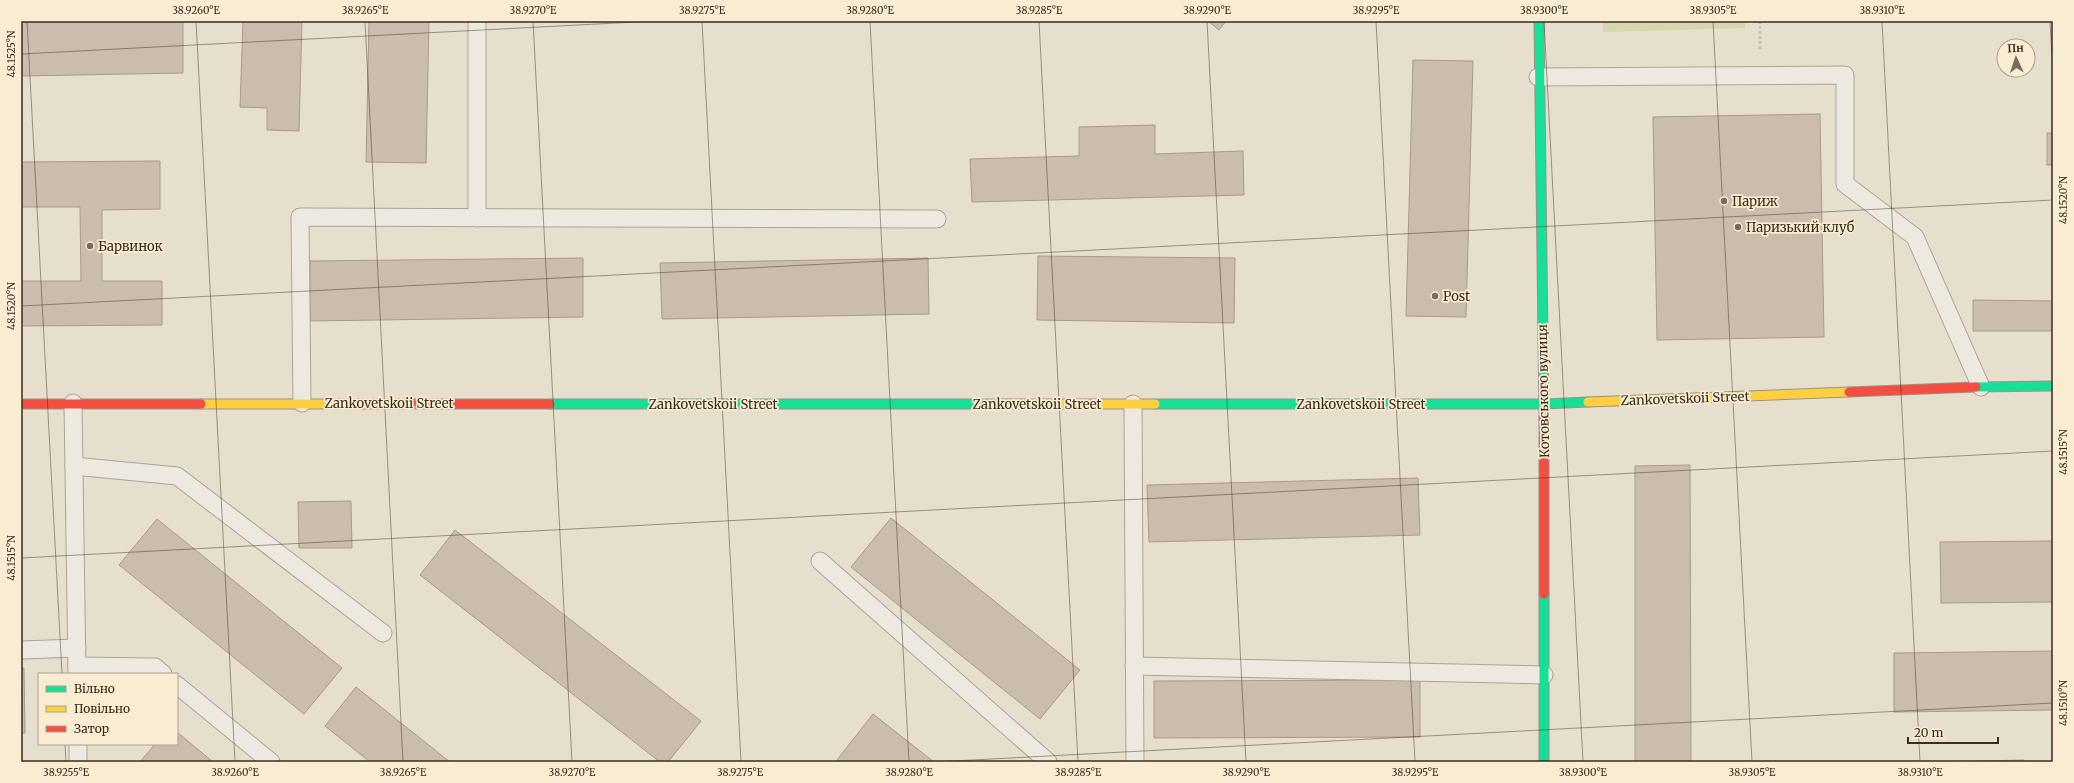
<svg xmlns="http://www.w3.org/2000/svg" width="2074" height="783" viewBox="0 0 2074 783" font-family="Merriweather,serif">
	<rect width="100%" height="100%" fill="#e6dfce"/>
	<polygon fill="#d6d7af" points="1603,21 1745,21 1745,28 1603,32"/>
	<g fill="#cabdae" stroke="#a79a8d">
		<polygon points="21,21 183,21 183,73 21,76"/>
		<polygon points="243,21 302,21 299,131 267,130 267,108 240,107"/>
		<polygon points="369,21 429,21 426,163 366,162"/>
		<polygon points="1208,21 1226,21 1219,30"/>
		<polygon points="1413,60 1473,61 1466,317 1406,316"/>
		<polygon points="1820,114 1824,337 1657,340 1653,117"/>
		<polygon points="1155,125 1155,154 1243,151 1244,195 972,202 970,159 1079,156 1079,127"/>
		<rect x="2047" y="133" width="6" height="32"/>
		<polygon points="160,161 160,209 102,210 102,281 162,281 162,325 21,326 21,281 81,281 80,207 21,207 21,162"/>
		<polygon points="1038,256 1235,258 1234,323 1037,320"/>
		<polygon points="583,258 583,317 310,321 310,261"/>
		<polygon points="928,258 929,314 662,319 660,263"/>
		<polygon points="1973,300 2053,301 2053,331 1973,331"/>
		<polygon points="1690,465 1691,762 1635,762 1635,466"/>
		<polygon points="1418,478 1420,535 1149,542 1147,485"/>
		<polygon points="351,501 352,548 299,548 298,502"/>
		<polygon points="891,518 1080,670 1040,719 851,567"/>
		<polygon points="157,519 342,668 304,714 119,565"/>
		<polygon points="455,530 701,721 668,762 660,762 420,575"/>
		<polygon points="2053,541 2053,602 1941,603 1940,542"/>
		<polygon points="2053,651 2053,710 1894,712 1894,653"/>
		<polygon points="21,668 24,668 25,733 21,733"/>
		<polygon points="1420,680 1420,737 1154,738 1154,681"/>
		<polygon points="356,687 450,762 370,762 325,726"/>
		<polygon points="873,714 934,762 840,762 837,760"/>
		<polygon points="177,732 213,762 140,762 155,744 177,744"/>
		<polygon points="2024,760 2024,762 1936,762"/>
	</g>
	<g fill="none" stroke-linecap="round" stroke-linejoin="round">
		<g stroke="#aba496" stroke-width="19">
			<g id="lane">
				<polyline points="1538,77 1845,75 1845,184 1915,237 1981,387"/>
				<polyline points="477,218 477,21"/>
				<polyline points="73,403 77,674"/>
				<polyline points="302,403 300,217 937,219"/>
				<polyline points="1133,404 1135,762"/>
				<polyline points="74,466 177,476 383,633"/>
				<polyline points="820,561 1048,762"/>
				<polyline points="21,650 77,648"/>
				<polyline points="77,666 155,667 163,674"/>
				<polyline points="1134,666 1544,675"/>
				<polyline points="177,685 271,762"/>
				<polyline points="78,744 78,762"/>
			</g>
		</g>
		<g stroke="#9b9386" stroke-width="11">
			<g id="fast">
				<polyline points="1539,21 1544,418"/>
				<polyline points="1976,387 2053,386"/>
				<polyline points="550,404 998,404"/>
				<polyline points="1155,404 1544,404 1588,402"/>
				<polyline points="1544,594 1544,762"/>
			</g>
		</g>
		<g stroke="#9b9386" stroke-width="11">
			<g id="slow">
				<polyline points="1588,402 1849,392"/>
				<polyline points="201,404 391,404"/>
				<polyline points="998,404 1155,404"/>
			</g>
		</g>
		<g stroke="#9b9386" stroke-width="11">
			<g id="jam">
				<polyline points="1849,392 1976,387"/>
				<polyline points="21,404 201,404"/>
				<polyline points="391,404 550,404"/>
				<polyline points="1544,418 1544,594"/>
			</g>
		</g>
		<polyline stroke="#c7c0b6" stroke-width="2.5" stroke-dasharray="3 2" stroke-linecap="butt" points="1760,21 1760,50"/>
		<use href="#lane" stroke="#eee9e0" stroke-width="17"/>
		<use href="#fast" stroke="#16e098" stroke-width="9"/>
		<use href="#slow" stroke="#ffcf43" stroke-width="9"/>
		<use href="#jam" stroke="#f24e42" stroke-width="9"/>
	</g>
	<path fill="none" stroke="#3b2c1d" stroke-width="1" stroke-opacity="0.45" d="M27,21L62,674M196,21L235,762M365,21L403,762M533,21L572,762M702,21L741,762M870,21L909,762M1039,21L1078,762M1207,21L1246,762M1376,21L1415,762M1544,21L1583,762M1713,21L1752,762M1882,21L1920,762M2050,21L2053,77M21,54L655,21M21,306L2053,200M21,558L2053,451M65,744L66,762M934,762L2053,703"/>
	<g fill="#776b5b" stroke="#f8edd3" stroke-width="1.5">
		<circle cx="1724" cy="201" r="4"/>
		<circle cx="1738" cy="227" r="4"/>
		<circle cx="90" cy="246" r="4"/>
		<circle cx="1435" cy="296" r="4"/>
	</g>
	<g text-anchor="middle" stroke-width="3.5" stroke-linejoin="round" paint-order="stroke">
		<g font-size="13" fill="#3b2c1d" stroke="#f8edd3" text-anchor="start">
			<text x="1732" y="206">Париж</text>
			<text x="1746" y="232">Паризький клуб</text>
			<text x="98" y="251">Барвинок</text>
			<text x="1443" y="301">Post</text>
		</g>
		<g font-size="13" fill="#3b2c1d" stroke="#f8edd3">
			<text transform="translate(1543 391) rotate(-91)" y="5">Котовського вулиця</text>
			<text transform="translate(1685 398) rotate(-2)" y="5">Zankovetskoii Street</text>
			<text x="389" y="408">Zankovetskoii Street</text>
			<text x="713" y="409">Zankovetskoii Street</text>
			<text x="1037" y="409">Zankovetskoii Street</text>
			<text x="1361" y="409">Zankovetskoii Street</text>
		</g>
	</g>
	<rect width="2074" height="783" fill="none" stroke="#f8edd3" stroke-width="44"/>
	<rect x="38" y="673" width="140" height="72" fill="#f8edd3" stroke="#aca08a"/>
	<rect x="46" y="686" width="20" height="6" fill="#16e098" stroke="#aca08a"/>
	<text x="74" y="693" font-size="12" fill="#3b2c1d">Вільно</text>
	<rect x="46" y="706" width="20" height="6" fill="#ffcf43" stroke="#aca08a"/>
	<text x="74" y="713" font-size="12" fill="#3b2c1d">Повільно</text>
	<rect x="46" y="726" width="20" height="6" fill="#f24e42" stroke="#aca08a"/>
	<text x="74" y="733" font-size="12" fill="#3b2c1d">Затор</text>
	<g transform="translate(2016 58) rotate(357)"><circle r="19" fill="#f8edd3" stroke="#aca08a"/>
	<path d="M0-3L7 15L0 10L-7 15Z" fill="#776b5b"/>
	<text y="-6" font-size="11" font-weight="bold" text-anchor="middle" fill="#3b2c1d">Пн</text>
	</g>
	<path d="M1908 737v6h90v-6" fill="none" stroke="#3b2c1d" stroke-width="2"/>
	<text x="1914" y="737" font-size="12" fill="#3b2c1d" stroke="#f8edd3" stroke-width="3" paint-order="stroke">20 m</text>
	<rect x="22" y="22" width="2030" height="739" fill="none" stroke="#3b2c1d" stroke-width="1.5"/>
	<g font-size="10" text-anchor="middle" fill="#3b2c1d">
		<text x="196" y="14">38.9260°E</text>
		<text x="365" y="14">38.9265°E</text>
		<text x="533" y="14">38.9270°E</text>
		<text x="702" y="14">38.9275°E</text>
		<text x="870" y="14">38.9280°E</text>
		<text x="1039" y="14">38.9285°E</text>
		<text x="1207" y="14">38.9290°E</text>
		<text x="1376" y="14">38.9295°E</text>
		<text x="1544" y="14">38.9300°E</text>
		<text x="1713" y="14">38.9305°E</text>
		<text x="1882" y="14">38.9310°E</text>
		<text transform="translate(11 54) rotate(-90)" y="4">48.1525°N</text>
		<text transform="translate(2063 200) rotate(-90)" y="4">48.1520°N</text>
		<text transform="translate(11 306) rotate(-90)" y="4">48.1520°N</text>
		<text transform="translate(2063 452) rotate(-90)" y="4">48.1515°N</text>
		<text transform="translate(11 558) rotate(-90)" y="4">48.1515°N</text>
		<text transform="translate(2063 703) rotate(-90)" y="4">48.1510°N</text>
		<text x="66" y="776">38.9255°E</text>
		<text x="235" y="776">38.9260°E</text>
		<text x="403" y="776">38.9265°E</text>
		<text x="572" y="776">38.9270°E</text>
		<text x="740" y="776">38.9275°E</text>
		<text x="909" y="776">38.9280°E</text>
		<text x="1078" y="776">38.9285°E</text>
		<text x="1246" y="776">38.9290°E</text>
		<text x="1415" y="776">38.9295°E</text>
		<text x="1583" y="776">38.9300°E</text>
		<text x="1752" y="776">38.9305°E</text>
		<text x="1920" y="776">38.9310°E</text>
	</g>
</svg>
